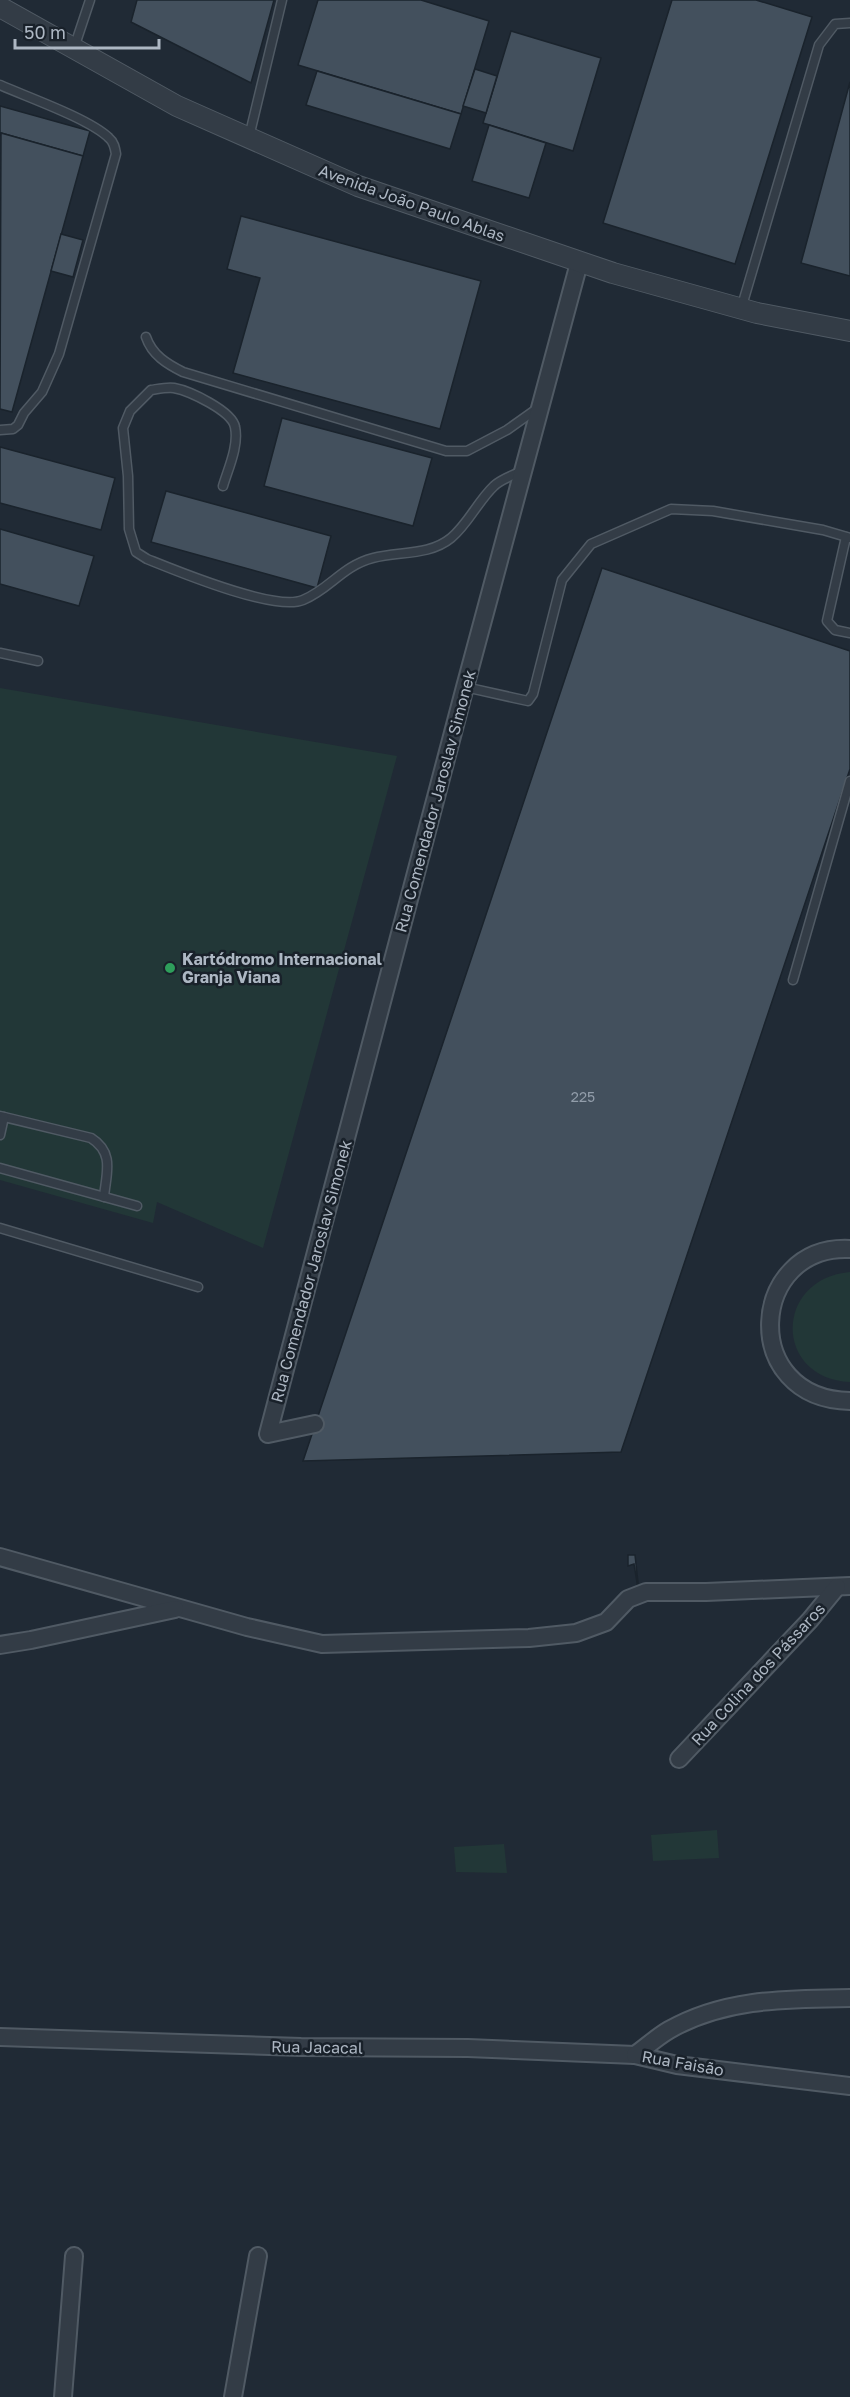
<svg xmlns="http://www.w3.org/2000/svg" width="850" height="2397" viewBox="0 0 850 2397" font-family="'Golos Text',sans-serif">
	<rect width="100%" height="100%" fill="#202a35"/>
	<g fill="#223737">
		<polygon points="0,688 397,756 263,1248 157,1202 153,1223 0,1180"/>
		<path d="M850,1272V1382C774,1379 773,1279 850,1272Z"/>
		<polygon points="717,1830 719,1858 653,1861 651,1835"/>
		<polygon points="504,1844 507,1873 456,1872 454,1847"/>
	</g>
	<g fill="#43505d" stroke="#1a232c" stroke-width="1.5">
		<polygon points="137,0 274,0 251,83 131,22"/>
		<polygon points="318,0 421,0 489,21 461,114 298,65"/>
		<polygon points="672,0 756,0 812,17 735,264 603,223"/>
		<polygon points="511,31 601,58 573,151 483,123"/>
		<polygon points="475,69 497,76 486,113 463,106"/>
		<polygon points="317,71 461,114 450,149 306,105"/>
		<polygon points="850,82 850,276 801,263"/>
		<polygon points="0,106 90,131 83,156 1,133 0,136"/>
		<polygon points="489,125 546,143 529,198 472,181"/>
		<polygon points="1,133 83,156 12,412 0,409"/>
		<polygon points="241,216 481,281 440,429 233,373 260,278 227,269"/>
		<polygon points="61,234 83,240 73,277 51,271"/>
		<polygon points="282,418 432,458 413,526 264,486"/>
		<polygon points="0,447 115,478 101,530 0,503"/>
		<polygon points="166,491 331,536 317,588 151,542"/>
		<polygon points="0,529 94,556 79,606 0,584"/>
		<polygon points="602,568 850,651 850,769 621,1452 303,1461"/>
		<polygon points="628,1555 635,1555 640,1601 634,1564 628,1566"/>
	</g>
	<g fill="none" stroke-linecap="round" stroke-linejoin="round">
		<g stroke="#505a64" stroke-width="11">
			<g id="service">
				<polyline points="74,48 90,0"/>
				<path d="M0,85C27,97 90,119 109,138C114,142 115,148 116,154L59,354L42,392L24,413L18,425L13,429L0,430"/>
				<polyline points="249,137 282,0"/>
				<polyline points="741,309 819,45 835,24 850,23"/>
				<path d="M146,337C152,355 167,364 183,372L446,451H467L507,430L538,408"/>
				<path d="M223,486C228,469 239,446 235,427C232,411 190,391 174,388C167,387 158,389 151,390L130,411L123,428L128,476L129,529L136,552L147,559C177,571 275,612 303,600C330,589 342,566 373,558C399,551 429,556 451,538C468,524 478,501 494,486C501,479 514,475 522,471"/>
				<polyline points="846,537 827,621 835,630 850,633"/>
				<polyline points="0,653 38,661"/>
				<polyline points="465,687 528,701 533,694 562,580 591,544 671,509 713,511 823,530 850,538"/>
				<polyline points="793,980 850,781"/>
				<path d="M0,1116L91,1138C115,1153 106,1174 104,1197"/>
				<polyline points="0,1135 4,1117"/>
				<polyline points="0,1168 137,1206"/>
				<polyline points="0,1228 198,1287"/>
			</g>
		</g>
		<g stroke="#505a64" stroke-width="20">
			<g id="minor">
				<path d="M850,1249C749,1244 738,1399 850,1401"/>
				<polyline points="315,1424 268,1434 465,687 579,263"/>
				<polyline points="0,1557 247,1627 322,1644 529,1638 576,1633 606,1622 628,1599 646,1592 706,1592 850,1586"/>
				<polyline points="0,1645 31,1640 175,1609"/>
				<polyline points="679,1759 810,1620 837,1587"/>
				<polyline points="0,2037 301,2047 468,2048 635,2055 677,2065 850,2086"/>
				<path d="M635,2055C646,2047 657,2037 669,2030C725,1998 787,1999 850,1998"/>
				<polyline points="63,2397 74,2256"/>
				<polyline points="233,2397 258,2256"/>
			</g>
		</g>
		<g stroke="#505a64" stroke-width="22">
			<polyline id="tertiary" points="0,7 177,106 358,186 613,273 757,313 850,331"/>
		</g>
		<use href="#service" stroke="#333c46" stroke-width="8"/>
		<use href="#minor" stroke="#333c46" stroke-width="16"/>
		<use href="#tertiary" stroke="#333c46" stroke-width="20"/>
	</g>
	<circle fill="#2e9e5b" stroke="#19212a" stroke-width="2" cx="170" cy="968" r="6"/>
	<g text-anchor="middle" stroke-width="5" stroke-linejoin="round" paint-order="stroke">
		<g font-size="14" fill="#929daa">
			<text x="583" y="1102">225</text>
		</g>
		<g font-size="16" fill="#adb7c3" stroke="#19212a">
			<text transform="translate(412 203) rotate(20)" y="6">Avenida João Paulo Ablas</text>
			<text transform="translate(435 801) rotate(-75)" y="6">Rua Comendador Jaroslav Simonek</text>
			<text transform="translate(311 1271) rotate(-75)" y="6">Rua Comendador Jaroslav Simonek</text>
			<text transform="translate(758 1674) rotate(-47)" y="6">Rua Colina dos Pássaros</text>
			<text transform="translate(317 2047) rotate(1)" y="6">Rua Jacacal</text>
			<text transform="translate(683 2063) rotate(10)" y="6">Rua Faisão</text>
		</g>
		<g font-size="16" font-weight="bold" fill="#adb7c3" stroke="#19212a" text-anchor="start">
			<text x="182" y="965">Kartódromo Internacional<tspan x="182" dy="18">Granja Viana</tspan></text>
		</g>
	</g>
	<path d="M15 39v9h144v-9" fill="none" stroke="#adb7c3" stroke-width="3"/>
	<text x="24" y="39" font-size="18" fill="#adb7c3" stroke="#19212a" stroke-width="4.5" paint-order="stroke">50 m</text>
</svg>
